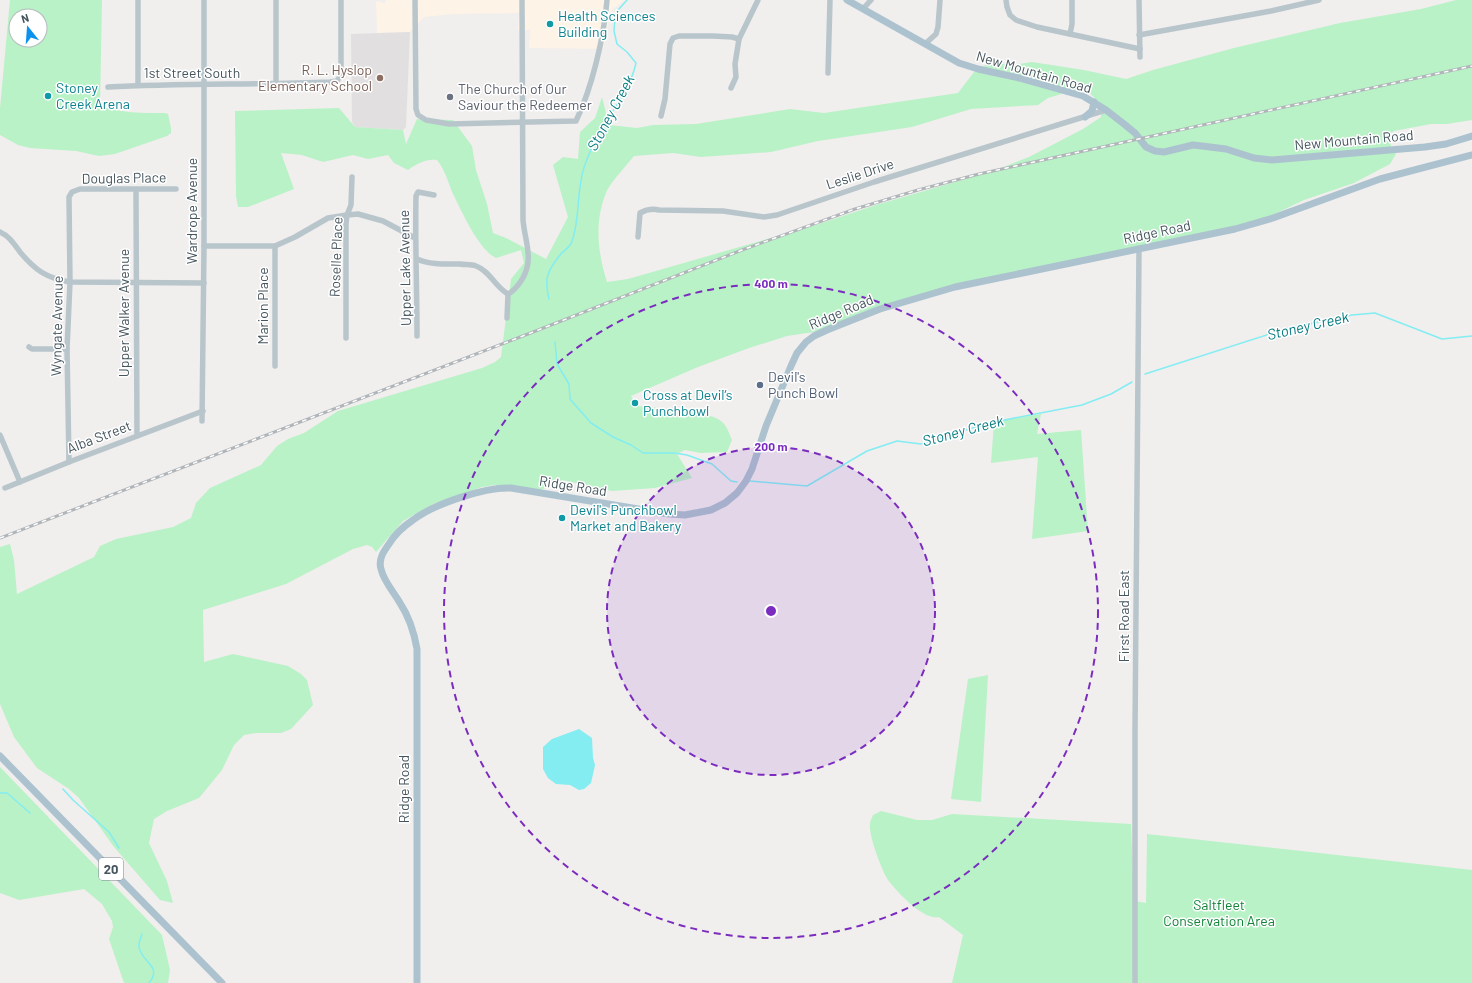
<svg xmlns="http://www.w3.org/2000/svg" width="1472" height="983" viewBox="0 0 1472 983" font-family="Barlow,sans-serif">
	<rect width="100%" height="100%" fill="#f1eeee"/>
	<polygon fill="#fdf3e6" points="386,0 624,0 611,11 603,49 529,48 530,30 518,30 519,13 455,14 424,17 410,32 377,33 376,1 385,3"/>
	<polygon fill="#e2dfe0" points="410,32 406,127 403,130 355,127 352,122 351,34"/>
	<g fill="#b9f2c6" fill-rule="evenodd">
		<path d="M10,0H102L100,106C121,113 143,113 165,113L168,114L171,128V133L167,136L115,154L99,156L76,151L30,148L18,145L0,135V108ZM16,16H40V40H16Z"/>
		<path d="M1456,0H1472V120L1447,124H1431L1394,131L1389,135L1391,146L1396,154L1390,164L1354,183L1304,200L1252,225L939,289L827,330L787,336L749,348L698,367L631,396L638,406C655,408 710,411 721,421C727,426 729,433 732,440L727,452L700,453L685,450L677,454L692,478L655,488L612,491L562,480L541,490L495,485L482,487L435,503L403,521L376,552L372,547L367,545L353,549L286,584L203,610L204,662L233,654L288,666L301,674L307,680L313,705L291,729L281,733H256L244,735L234,745L222,770L199,798L167,811L154,819L149,843L167,881L173,903L160,900L114,847L79,798L69,789L37,768L14,737L0,704V547L10,544L14,560L17,594L94,557L100,546L116,539L173,527L191,518L196,503L210,488L261,465L277,446L288,439L304,433L338,411L482,368L495,362L501,357L511,279L524,263L521,250L496,258C479,250 462,212 453,194C448,182 445,170 437,160C425,159 417,164 408,170L394,163L388,155L368,159L353,155L323,162L302,155L281,153L294,189L248,207H238L236,196L235,111L339,108L355,127L403,130L406,144L417,119L453,120L472,146L476,170L487,204L493,233L506,238L546,259L568,217L553,165L563,157L578,159L580,132L595,118L602,97L609,125L637,128L653,125L696,124L790,109L824,113L958,93L974,72L991,62L1012,65L1032,62L1084,70L1126,79L1153,70L1234,48L1340,23L1421,9ZM1082,88C1093,94 1102,104 1101,117L1083,129L1029,157L996,170L876,205L816,225L628,279L607,282C598,254 594,222 606,193C609,184 627,165 634,156L673,153L701,157L771,152L818,141L912,127L971,109L1038,105L1048,98Z"/>
		<polygon points="1041,414 1037,434 1081,430 1088,531 1032,539 1038,457 991,463 994,422"/>
		<polygon points="988,675 981,802 951,799 968,679"/>
		<polygon points="0,767 162,935 170,970 168,983 124,983 109,939 113,927 112,921 102,904 84,889 19,900 0,893"/>
		<path d="M881,811L917,820H932L952,814L1131,824L1134,901L1146,903L1147,834L1472,870V983H952L963,935L939,917C924,921 897,892 888,880C882,871 868,834 870,824C870,821 872,818 873,815Z"/>
	</g>
	<polygon fill="#83edf2" points="579,729 592,738 593,758 595,765 591,783 584,789 579,790 570,785 556,784 548,778 543,769 543,747 552,739"/>
	<g fill="none" stroke-linecap="round" stroke-linejoin="round">
		<g stroke="#83edf2" stroke-width="1.5">
			<path d="M549,299C544,279 547,271 560,255C564,250 570,248 572,241C579,222 577,201 581,181C582,171 586,161 590,152C602,120 629,96 636,63L627,52L617,44L614,31L615,18L619,9L627,0"/>
			<polyline points="555,342 557,364 569,384 570,399 591,423 613,437 631,445 643,453 674,453 687,455 712,464 731,481 737,482"/>
			<polyline points="1145,374 1285,329 1352,315 1375,313 1442,339 1472,336"/>
			<polyline points="750,481 807,486 867,451 897,441 921,444 989,423 1082,405 1111,394 1132,382"/>
			<polyline points="63,789 73,800 109,832 119,848"/>
			<polyline points="0,793 7,793 30,813"/>
			<path d="M142,934C141,938 138,943 139,947C141,962 163,966 149,983"/>
		</g>
		<g stroke="#b8c6cc" stroke-width="5.5">
			<polyline points="138,0 138,85"/>
			<path d="M415,0L416,109L418,115L426,120L449,124L576,121C592,88 604,37 607,0"/>
			<polyline points="1006,0 1007,7 1010,15 1016,20 1037,27 1140,49"/>
			<polyline points="1139,0 1140,57"/>
			<polyline points="863,9 871,0"/>
			<polyline points="1070,34 1072,24 1072,0"/>
			<polyline points="1139,35 1271,11 1319,0"/>
			<polyline points="925,44 936,34 938,27 940,0"/>
			<polyline points="828,73 830,0"/>
			<polyline points="276,85 276,0"/>
			<path d="M108,87C182,83 256,85 330,82L337,81L341,75V0"/>
			<polyline points="731,88 736,77 735,64 739,39"/>
			<polyline points="661,116 665,99 670,44 673,38 679,36 713,36 732,37 739,39 758,0"/>
			<polyline points="136,190 137,436"/>
			<path d="M0,232C9,236 14,244 20,252C35,270 46,278 70,282L204,283"/>
			<path d="M638,237L640,213C647,209 652,208 659,210L723,211L764,217L777,215L874,182L1106,110"/>
			<polyline points="204,246 275,246 295,237 328,218 347,215 358,214 383,221 415,238"/>
			<polyline points="275,246 275,366"/>
			<path d="M417,259C430,265 446,264 460,264C465,265 471,264 476,266C490,271 495,287 508,294"/>
			<path d="M507,318L508,294C514,291 517,287 521,281C535,260 525,243 523,220L522,0"/>
			<path d="M417,336C417,289 415,243 416,196L418,192L434,195"/>
			<polyline points="346,338 346,224 347,215 351,205 352,177"/>
			<polyline points="29,347 32,349 67,349"/>
			<polyline points="202,421 204,246 204,0"/>
			<polyline points="0,435 20,482"/>
			<polyline points="69,462 67,349 70,282 69,197 72,192 80,189 176,189"/>
			<polyline points="5,488 69,462 203,411"/>
			<polyline points="1135,983 1135,732 1139,249"/>
		</g>
		<g stroke="#acc3cf" stroke-width="7">
			<polyline points="847,0 959,63 978,69 1019,78 1083,96 1106,110 1124,124 1135,133 1146,147 1155,151 1164,152 1193,145 1202,146 1226,149 1254,158 1272,160 1425,147 1446,144 1472,136"/>
			<polyline points="1085,117 1092,111 1094,102"/>
			<polyline points="0,756 222,983"/>
			<path d="M417,983V649C414,632 410,618 400,603C394,592 384,582 381,569C378,559 384,551 389,544C395,534 404,526 413,520C434,504 484,487 511,488L669,514L685,515L711,510L725,503L737,493L746,481L752,469L766,426L791,366L797,353L806,342L814,336L827,330L880,309L955,287L1235,229L1273,218L1380,179L1472,155"/>
		</g>
		<g stroke="#b0b5b9" stroke-width="3">
			<polyline id="rail" points="0,538 528,334 742,250 855,209 918,190 979,174 1472,66"/>
		</g>
		<use href="#rail" stroke="#fff" stroke-width="1.5" stroke-dasharray="4.5" stroke-linecap="butt"/>
	</g>
	<circle cx="771" cy="611" r="164" fill="#7b2cbf" fill-opacity=".12"/>
	<g fill="none" stroke="#7b2cbf" stroke-width="2" stroke-dasharray="7 5">
		<circle cx="771" cy="611" r="164"/>
		<circle cx="771" cy="611" r="327"/>
	</g>
	<g fill="#0f9aa8" stroke="#fff" stroke-width="1.5">
		<circle cx="550" cy="24" r="4"/>
		<circle cx="48" cy="96" r="4"/>
		<circle cx="635" cy="403" r="4"/>
		<circle cx="562" cy="518" r="4"/>
	</g>
	<circle fill="#8d6e63" stroke="#fff" stroke-width="1.5" cx="380" cy="78" r="4"/>
	<circle fill="#6b7280" stroke="#fff" stroke-width="1.5" cx="450" cy="97" r="4"/>
	<circle fill="#5c6f8a" stroke="#fff" stroke-width="1.5" cx="760" cy="385" r="4"/>
	<g text-anchor="middle" stroke-width="3" stroke-linejoin="round" paint-order="stroke">
		<rect fill="#fff" stroke="#7d888e" stroke-width="1" x="99" y="858" width="24" height="22" rx="3"/>
		<g font-size="13" font-weight="bold" fill="#45555d">
			<text x="111" y="874">20</text>
		</g>
		<g font-size="14" fill="#0d838f" stroke="#fff" text-anchor="start">
			<text x="558" y="21">Health Sciences<tspan x="558" dy="16">Building</tspan></text>
			<text x="56" y="93">Stoney<tspan x="56" dy="16">Creek Arena</tspan></text>
			<text x="643" y="400">Cross at Devil’s<tspan x="643" dy="16">Punchbowl</tspan></text>
			<text x="570" y="515">Devil's Punchbowl<tspan x="570" dy="16">Market and Bakery</tspan></text>
		</g>
		<g font-size="14" fill="#785e54" stroke="#fff" text-anchor="end">
			<text x="372" y="75">R. L. Hyslop<tspan x="372" dy="16">Elementary School</tspan></text>
		</g>
		<g font-size="14" fill="#45555d" stroke="#fff">
			<text transform="translate(1034 72) rotate(16)" y="5">New Mountain Road</text>
			<text x="192" y="78">1st Street South</text>
			<text transform="translate(1354 140) rotate(-5)" y="5">New Mountain Road</text>
			<text transform="translate(860 174) rotate(-18)" y="5">Leslie Drive</text>
			<text transform="translate(124 178) rotate(-1)" y="5">Douglas Place</text>
			<text transform="translate(192 211) rotate(-90)" y="5">Wardrope Avenue</text>
			<text transform="translate(1157 232) rotate(-12)" y="5">Ridge Road</text>
			<text transform="translate(336 257) rotate(-88)" y="5">Roselle Place</text>
			<text transform="translate(405 268) rotate(-91)" y="5">Upper Lake Avenue</text>
			<text transform="translate(263 306) rotate(-90)" y="5">Marion Place</text>
			<text transform="translate(841 312) rotate(-23)" y="5">Ridge Road</text>
			<text transform="translate(124 313) rotate(-90)" y="5">Upper Walker Avenue</text>
			<text transform="translate(57 326) rotate(-89)" y="5">Wyngate Avenue</text>
			<text transform="translate(99 437) rotate(-21)" y="5">Alba Street</text>
			<text transform="translate(573 486) rotate(9)" y="5">Ridge Road</text>
			<text transform="translate(1124 616) rotate(-90)" y="5">First Road East</text>
			<text transform="translate(404 789) rotate(-90)" y="5">Ridge Road</text>
		</g>
		<g font-size="14" fill="#5b616d" stroke="#fff" text-anchor="start">
			<text x="458" y="94">The Church of Our<tspan x="458" dy="16">Saviour the Redeemer</tspan></text>
		</g>
		<g font-size="14" fill="#4e5e75" stroke="#fff" text-anchor="start">
			<text x="768" y="382">Devil's<tspan x="768" dy="16">Punch Bowl</tspan></text>
		</g>
		<g font-size="14" fill="#108337" stroke="#fff">
			<text x="1219" y="910">Saltfleet<tspan x="1219" dy="16">Conservation Area</tspan></text>
		</g>
		<g font-size="15" font-style="italic" fill="#067c82" stroke="#fff">
			<text transform="translate(611 113) rotate(-62)" y="5">Stoney Creek</text>
			<text transform="translate(1308 326) rotate(-13)" y="5">Stoney Creek</text>
			<text transform="translate(963 431) rotate(-15)" y="5">Stoney Creek</text>
		</g>
	</g>
	<circle cx="771" cy="611" r="6" fill="#7b2cbf" stroke="#fff" stroke-width="2"/>
	<g font-size="12" text-anchor="middle" font-weight="bold" fill="#7b2cbf" stroke="#fff" stroke-width="3" stroke-linejoin="round" paint-order="stroke">
		<text x="771" y="288">400 m</text>
		<text x="771" y="451">200 m</text>
	</g>
	<g transform="translate(28 28) rotate(343)"><circle r="19" fill="#ffffff" stroke="#b5bbbe"/>
	<path d="M0-3L7 15L0 10L-7 15Z" fill="#0c92ec"/>
	<text y="-6" font-size="11" font-weight="bold" text-anchor="middle" fill="#45555d">N</text>
	</g>
</svg>
